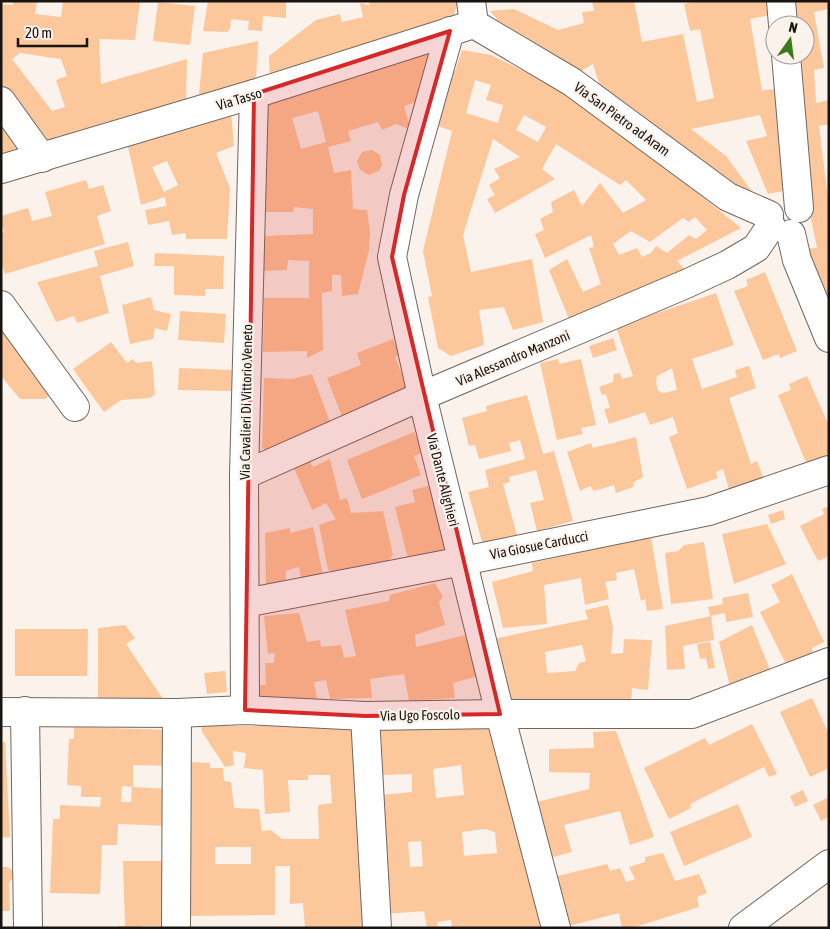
<svg xmlns="http://www.w3.org/2000/svg" width="830" height="929" viewBox="0 0 830 929" font-family="'Asap Condensed',sans-serif">
	<rect width="100%" height="100%" fill="#fbf2ec"/>
	<g fill="#fdc79c" fill-rule="evenodd">
		<path d="M13,1H37L35,14L61,17L63,1H140L135,40L99,39L101,84L187,59L186,104L46,146L1,86V4L13,5ZM20,53L61,59L67,76L56,80L65,107L52,111L12,59Z"/>
		<polygon points="208,1 286,1 286,18 263,16 262,31 248,30 249,21 231,19 230,29 227,32 203,31"/>
		<polygon points="370,1 458,1 452,22 270,80 269,56 316,20 340,14 342,22 363,17 360,3 369,5"/>
		<polygon points="592,1 634,1 642,42 683,34 697,102 714,98 700,29 690,31 684,4 697,1 772,1 776,14 750,19 762,90 780,89 793,189 768,194 746,141 767,136 760,115 691,129 726,156 756,197 749,201 642,115 600,86 593,64 573,76 495,21 497,19 490,11 514,9 558,30 584,23 582,12 594,11"/>
		<polygon points="789,1 829,1 829,9 814,12 824,68 814,70 816,103 829,100 829,124 819,126 829,207 829,319 805,249 817,248 809,209 793,55 805,55 805,25 791,25"/>
		<polygon points="158,2 195,6 190,45 153,41"/>
		<polygon points="258,41 256,79 206,98 199,94 203,53"/>
		<path d="M434,50L428,98L404,106L411,130L396,124L382,130L378,122L348,131L351,141L328,147L334,173L351,170L353,209L367,210L370,232L369,250L358,294L342,296L341,275H332V291L322,293L323,350L307,358V351L263,352L264,298H309V261L288,260L287,270L264,271L262,236L313,234V209L294,207L293,212H264L267,100ZM318,111L326,142L301,149L292,118Z"/>
		<path d="M462,50L491,55L545,81L693,181L689,186L741,228L677,261L687,272L571,324L549,270L567,259L583,292L601,284L589,248L594,247L591,235L545,258L535,234L544,230L540,219L553,212L551,202L574,190L582,206L600,183L623,213L646,200L626,180L620,185L556,144L542,169L555,179L495,213L487,199L495,195L489,185L500,178L494,169L520,157L493,139L463,235L471,272L532,259L543,322L513,330L504,307L479,310L484,345L451,356L438,348L428,297L432,296L423,251L452,131L435,125L448,70L455,71ZM475,80L491,85L486,100L503,105L498,123L466,113ZM524,115L546,127L538,142L516,130ZM695,217L707,230L696,239L689,235L667,253L656,246L651,253L642,257L637,248L619,255L613,244L631,231L650,242L683,218L689,222Z"/>
		<path d="M231,112L234,146L216,153L230,188L227,239H186V233L172,235L169,221L148,225L145,210L166,206L165,197L141,205L127,142ZM167,161L178,185L164,192L152,167Z"/>
		<polygon points="1,119 26,152 1,159"/>
		<polygon points="372,150 380,155 382,165 379,171 369,175 360,170 357,161 362,152"/>
		<polygon points="86,180 89,189 103,185 111,211 97,216 105,244 5,274 1,261 1,233 4,232 1,223 1,216 28,208 32,221 52,216 45,192"/>
		<polygon points="128,242 134,266 100,276 109,313 77,323 74,316 56,322 37,282 98,266 94,251"/>
		<polygon points="155,253 224,256 223,289 205,289 205,296 174,295 174,266 154,266"/>
		<polygon points="765,272 797,351 780,358 779,354 763,360 734,291 748,286 746,280"/>
		<path d="M716,293L734,345L692,359L702,389L737,377L735,370L749,366L756,388L729,398L751,464L757,461L766,484L731,496L723,469L716,472L718,478L687,489L669,437L678,433L673,417L650,425L645,412L609,424L604,409L610,408L606,394L602,395L599,387L613,382L614,374L620,373L622,379L633,376L616,327ZM672,368L677,390L664,393L658,391L656,383L657,376Z"/>
		<polygon points="151,297 154,310 171,314 167,331 155,328 153,339 130,344 122,305"/>
		<polygon points="180,311 226,314 224,343 178,340"/>
		<polygon points="1,326 52,393 45,399 20,399 1,376"/>
		<polygon points="613,338 617,350 593,358 589,346"/>
		<polygon points="393,339 400,355 395,357 409,393 343,419 327,378 361,365 357,353"/>
		<polygon points="111,342 127,363 133,359 136,363 152,361 155,394 150,398 121,400 104,412 73,369"/>
		<polygon points="558,359 559,364 581,359 596,425 581,428 583,434 557,440 540,363"/>
		<polygon points="179,368 233,370 233,391 178,390"/>
		<polygon points="312,374 332,427 267,451 262,448 264,378 292,379"/>
		<polygon points="807,376 829,426 829,459 807,465 778,395 791,390 789,384"/>
		<polygon points="527,395 543,454 554,451 573,521 537,531 530,503 544,500 536,470 509,477 510,482 503,484 518,539 484,548 468,492 489,487 485,470 525,459 520,440 509,443 511,451 479,459 475,445 469,446 462,418 487,411 486,406"/>
		<polygon points="414,432 423,453 414,456 421,475 362,499 347,460"/>
		<polygon points="636,437 643,477 634,482 633,487 616,493 614,485 594,491 590,486 580,491 567,452 591,443 593,448"/>
		<polygon points="330,459 340,500 347,498 351,513 383,511 393,555 388,561 335,572 328,570 319,525 336,519 326,503 312,510 294,468 310,461 313,467"/>
		<polygon points="436,484 452,548 408,559 395,507 415,502 412,490"/>
		<polygon points="829,506 829,556 818,561 800,526 824,514 822,509"/>
		<polygon points="783,510 785,519 771,524 768,515"/>
		<polygon points="767,524 786,564 734,584 722,534"/>
		<polygon points="313,527 323,575 301,580 299,567 286,571 286,584 266,588 265,533 290,528 290,533"/>
		<polygon points="651,537 663,609 647,611 645,599 641,601 634,569 616,573 617,580 605,582 609,599 585,605 581,578 544,585 547,624 503,628 492,582 533,571 532,563"/>
		<polygon points="704,542 713,599 671,604 665,553 678,551 684,545"/>
		<polygon points="792,574 824,642 812,648 813,653 787,666 760,612 780,602 771,585"/>
		<polygon points="435,583 443,597 439,602 445,625 415,635 416,647 470,634 482,675 453,683 455,698 409,701 404,674 370,679 372,698 330,699 326,680 314,682 317,699 260,699 260,685 266,685 265,663 274,663 275,653 268,654 264,616 299,613 307,642 320,640 321,647 341,645 344,658 356,656 345,610 389,601 390,595"/>
		<polygon points="748,593 753,617 726,622 725,613 710,616 708,607 723,604 722,598"/>
		<path d="M608,605L613,628L611,654L623,653L624,639L652,640L648,690L632,688L631,700L509,701L493,639L588,619L585,610ZM582,645L586,661L579,663L575,671L547,673L545,652Z"/>
		<polygon points="711,616 714,640 683,646 685,669 667,670 665,626"/>
		<polygon points="125,625 135,638 126,644 163,699 98,699 98,628"/>
		<polygon points="752,625 771,672 730,686 719,642"/>
		<polygon points="15,629 88,629 87,676 15,676"/>
		<polygon points="710,642 715,668 708,669 706,658 700,659 697,644"/>
		<polygon points="225,671 227,692 207,694 204,673"/>
		<polygon points="812,698 829,734 829,768 810,777 780,712"/>
		<polygon points="752,724 777,774 769,777 764,767 690,804 691,808 669,819 644,768 705,738 709,745"/>
		<path d="M201,726H356L364,928H305L303,903L290,904V866H275V915L190,916L186,772L191,773L190,762L210,763V768H223L224,781L231,782L234,808L259,809L262,831L271,830L282,839H319L318,805L332,803L330,775H308V780H288L290,812L265,814L263,770L244,768L246,753L233,751L234,765L225,767L202,732ZM215,847H251V864H215Z"/>
		<polygon points="74,727 172,730 171,766 133,765 133,787 122,786 121,802 131,802 132,787 172,789 170,826 118,824 117,845 102,845 100,894 50,893 53,819 60,819 60,805 100,807 101,797 81,797 81,786 67,785 69,739 74,739"/>
		<path d="M486,727L499,738L546,928H452L451,920L437,922L438,928H427L424,911L385,914L381,795L412,792V774L383,775L381,730ZM461,765L464,795L436,798L433,769ZM485,829L495,832L497,853L464,856L462,832ZM421,841L423,866L410,867L408,842Z"/>
		<polygon points="616,731 654,837 630,845 620,811 564,825 572,852 546,859 533,803 589,789 590,773 549,772 549,749 594,748 593,732"/>
		<polygon points="1,742 5,742 10,837 1,838"/>
		<polygon points="803,790 808,801 795,807 790,796"/>
		<polygon points="829,797 829,817 821,821 813,805"/>
		<polygon points="738,804 752,837 684,866 670,832"/>
		<polygon points="663,853 675,881 699,874 707,893 697,897 699,907 632,928 622,928 619,913 565,927 549,878 607,864 610,871 620,868 626,882 635,879 629,867 645,862 645,857"/>
		<polygon points="123,861 166,861 168,926 142,926 142,928 118,928 118,926 125,926"/>
		<polygon points="1,867 7,867 12,870 14,876 9,883 10,911 1,911"/>
	</g>
	<g fill="none" stroke-linecap="round" stroke-linejoin="round">
		<g stroke="#6e6761" stroke-width="30">
			<g id="minor">
				<polyline points="471,1 474,24"/>
				<polyline points="781,1 783,25"/>
				<polyline points="474,24 572,82 728,197 769,215"/>
				<polyline points="450,31 404,195 392,257 422,396 500,714 556,928"/>
				<polyline points="786,55 799,208"/>
				<polyline points="1,101 42,158"/>
				<polyline points="1,169 254,94 474,24"/>
				<polyline points="791,234 797,260 829,338"/>
				<polyline points="1,305 75,407"/>
				<polyline points="244,475 422,396 686,284 727,265 756,248 771,226"/>
				<polyline points="245,603 463,561 709,511 829,470"/>
				<polyline points="245,710 244,475 254,94"/>
				<polyline points="25,711 28,928"/>
				<polyline points="1,712 177,713 245,710 365,716 500,714 692,714 829,662"/>
				<polyline points="365,716 377,928"/>
				<polyline points="176,928 177,713"/>
				<polyline points="743,928 829,864"/>
			</g>
		</g>
		<use href="#minor" stroke="#fff" stroke-width="28"/>
	</g>
	<path fill="#d62828" fill-opacity="0.2" stroke="#d62828" stroke-width="4" stroke-linejoin="round" d="M450,31L404,195L392,257L500,714L365,716L245,710L254,94Z"/>
	<g text-anchor="middle" stroke-width="4.5" stroke-linejoin="round" paint-order="stroke">
		<g font-size="14" fill="#171412" stroke="#fbf2ec">
			<text transform="translate(239 99) rotate(-17)" y="5">Via Tasso</text>
			<text transform="translate(622 119) rotate(36)" y="5">Via San Pietro ad Aram</text>
			<text transform="translate(513 358) rotate(-23)" y="5">Via Alessandro Manzoni</text>
			<text transform="translate(246 402) rotate(-89)" y="5">Via Cavalieri Di Vittorio Veneto</text>
			<text transform="translate(443 480) rotate(76)" y="5">Via Dante Alighieri</text>
			<text transform="translate(539 545) rotate(-11)" y="5">Via Giosue Carducci</text>
			<text transform="translate(420 715) rotate(-1)" y="5">Via Ugo Foscolo</text>
		</g>
	</g>
	<rect width="830" height="929" fill="none" stroke="#171412" stroke-width="5"/>
	<g transform="translate(790 40) rotate(14)"><circle r="24" fill="#fbf2ec" stroke="#a09995"/>
	<path d="M0-4L9 19L0 12L-9 19Z" fill="#397a19"/>
	<text y="-8" font-size="14" font-weight="bold" text-anchor="middle" fill="#171412">N</text>
	</g>
	<path d="M18 38v8h69v-8" fill="none" stroke="#171412" stroke-width="2.5"/>
	<text x="25" y="38" font-size="15" fill="#171412" stroke="#fbf2ec" stroke-width="4" paint-order="stroke">20 m</text>
</svg>
